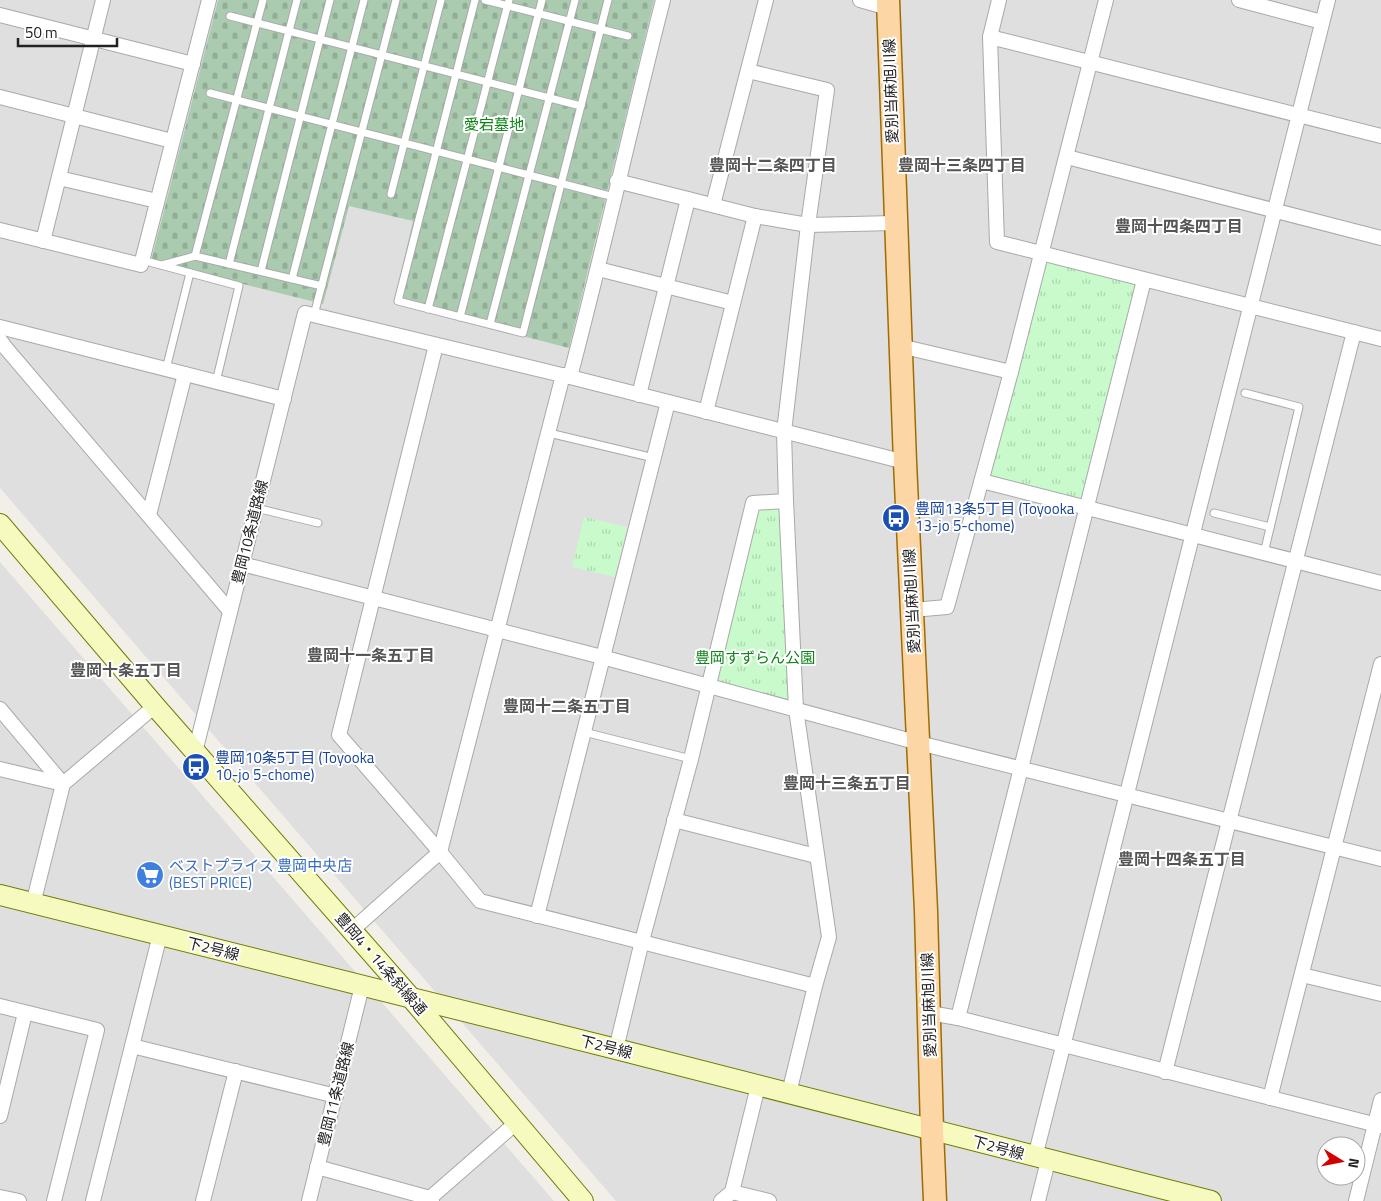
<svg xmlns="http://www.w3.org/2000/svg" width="1381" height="1201" viewBox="0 0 1381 1201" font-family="'Titillium Web','Noto Sans JP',sans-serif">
	<defs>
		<pattern id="cemetery-stones" width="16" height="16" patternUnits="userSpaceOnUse" patternTransform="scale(1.25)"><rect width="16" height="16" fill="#aacbaf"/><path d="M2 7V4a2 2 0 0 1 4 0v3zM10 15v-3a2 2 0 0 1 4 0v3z" fill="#92ae96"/></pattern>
		<pattern id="park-tufts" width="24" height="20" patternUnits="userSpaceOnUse" patternTransform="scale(1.25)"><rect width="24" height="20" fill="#c8facc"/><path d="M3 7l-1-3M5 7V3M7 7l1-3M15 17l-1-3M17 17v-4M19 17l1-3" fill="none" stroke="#acd6af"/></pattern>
	</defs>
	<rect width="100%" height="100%" fill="#f2efe9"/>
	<g fill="#e0dfdf" fill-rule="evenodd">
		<path d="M0,0H1381V1201H616L0,488ZM1326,1146H1356V1176H1326Z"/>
		<polygon points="0,562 554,1201 0,1201"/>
	</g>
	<polygon fill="url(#cemetery-stones)" points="218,0 654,0 569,348 394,303 413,221 349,206 323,304 151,261"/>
	<g fill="url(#park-tufts)">
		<polygon points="1042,253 1144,280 1087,508 982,481"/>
		<polygon points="786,501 796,709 709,685 753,503"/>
		<polygon points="584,517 627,527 615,577 572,567"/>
	</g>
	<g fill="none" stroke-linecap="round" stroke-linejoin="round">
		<g stroke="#a9a9a9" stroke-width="9">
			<g id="lane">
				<polyline points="475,0 398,301 523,333 608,0"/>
				<polyline points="485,0 628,36"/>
				<polyline points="230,16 581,106"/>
				<polyline points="210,93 614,197"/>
				<polyline points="391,194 441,0"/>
				<polyline points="195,256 263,0"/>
				<polyline points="142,260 239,286 216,382"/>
				<polyline points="229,264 297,0"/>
				<polyline points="162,265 195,256 322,286"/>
				<polyline points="261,271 330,0"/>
				<polyline points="292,279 364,0"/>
				<polyline points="428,309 509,0"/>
				<polyline points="314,315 396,0"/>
				<polyline points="460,317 542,0"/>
				<polyline points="490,324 575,0"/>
				<polyline points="166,369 190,273"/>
				<polyline points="1245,393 1299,407 1264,553"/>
				<polyline points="549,433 654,458"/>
				<polyline points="256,508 318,523"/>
				<polyline points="1214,513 1270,527"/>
				<polyline points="584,732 691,759"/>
			</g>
		</g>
		<g stroke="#a9a9a9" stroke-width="16">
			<g id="street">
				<polyline points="860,0 888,8"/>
				<polyline points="999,0 990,37 997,242 1381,339"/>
				<polyline points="1239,0 1322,22"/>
				<polyline points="0,15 193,64"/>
				<polyline points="990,37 1381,136"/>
				<polyline points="748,71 827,90 808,225 784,432 786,501 796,709 829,937 815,986 789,1093"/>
				<polyline points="0,97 172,141"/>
				<polyline points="1067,157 1381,238"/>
				<polyline points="59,178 157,201"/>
				<polyline points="617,181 755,216 808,225 895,223"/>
				<polyline points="713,205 766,0"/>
				<polyline points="0,230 141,265 209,0"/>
				<polyline points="43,241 103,0"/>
				<polyline points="598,269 733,303"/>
				<polyline points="0,327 284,399"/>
				<polyline points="0,340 5,347 229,610"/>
				<polyline points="436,345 339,735 440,852 480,901 815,986"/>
				<polyline points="900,346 1011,372"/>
				<path d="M570,377C603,252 631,125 663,0"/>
				<polyline points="639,395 688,199"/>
				<polyline points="706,412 755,216"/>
				<polyline points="982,481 1381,583"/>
				<polyline points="149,515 185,374"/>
				<polyline points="242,564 602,657 919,743 1381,859"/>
				<polyline points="912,610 947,607 1011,372 1106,0"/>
				<polyline points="0,709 63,784"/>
				<polyline points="195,752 305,313 570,377 905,462"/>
				<polyline points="0,769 63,784"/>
				<polyline points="674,820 816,856"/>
				<polyline points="33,904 63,784 155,706"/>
				<polyline points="537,916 668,402"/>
				<polyline points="351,931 440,852 563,375"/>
				<polyline points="1302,975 1381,994"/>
				<polyline points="0,1006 97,1030 54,1201"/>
				<polyline points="930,1013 958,1018 1381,1126"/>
				<polyline points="958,1018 1144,280"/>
				<polyline points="132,1046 336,1096"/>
				<polyline points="616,1049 642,941 691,759 753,503 786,501"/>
				<polyline points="1165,1072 1354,332"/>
				<polyline points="1270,1098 1381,664"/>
				<polyline points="0,1116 25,1013"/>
				<polyline points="1035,1157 1328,0"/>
				<polyline points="317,1167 430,1198 432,1201"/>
				<polyline points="732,1192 769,1201"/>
				<polyline points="0,1197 19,1201"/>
				<polyline points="93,1201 160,935"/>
				<polyline points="203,1201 236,1071"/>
				<polyline points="309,1201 362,986"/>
				<polyline points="429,1201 430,1198 516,1123"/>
				<polyline points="721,1201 732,1192 758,1086"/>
				<polyline points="1038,1201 1048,1161"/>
				<polyline points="1356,1201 1381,1100"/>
			</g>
		</g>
		<g stroke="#707d05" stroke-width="22">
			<g id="secondary">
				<polyline points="0,524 155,706 412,999 583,1201"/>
				<polyline points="0,895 616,1049 1211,1201"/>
			</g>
		</g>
		<g stroke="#a06b00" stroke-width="25">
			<polyline id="primary" points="888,0 905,462 926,911 932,1130 935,1201"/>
		</g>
		<use href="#lane" stroke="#fff" stroke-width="7"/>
		<use href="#street" stroke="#fff" stroke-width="14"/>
		<use href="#secondary" stroke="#f7fabf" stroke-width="20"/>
		<use href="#primary" stroke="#fcd6a4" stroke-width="22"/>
	</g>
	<defs>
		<g id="bus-disc" transform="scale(1.4375)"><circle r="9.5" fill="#1a4fb4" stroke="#fff"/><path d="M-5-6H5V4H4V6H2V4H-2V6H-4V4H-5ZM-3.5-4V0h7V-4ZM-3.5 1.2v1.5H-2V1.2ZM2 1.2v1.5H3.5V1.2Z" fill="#fff"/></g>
		<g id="supermarket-disc" transform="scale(1.4375)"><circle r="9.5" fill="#3f7fe0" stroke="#fff"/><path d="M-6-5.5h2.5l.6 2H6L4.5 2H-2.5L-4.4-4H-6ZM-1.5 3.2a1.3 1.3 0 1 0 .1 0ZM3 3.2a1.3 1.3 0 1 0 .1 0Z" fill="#fff"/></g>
	</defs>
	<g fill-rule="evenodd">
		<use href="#bus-disc" x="896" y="518"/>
		<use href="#bus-disc" x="196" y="767"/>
		<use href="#supermarket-disc" x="150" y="875"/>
	</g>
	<g text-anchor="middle" stroke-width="4" stroke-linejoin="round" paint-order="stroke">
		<g font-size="15" fill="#222" stroke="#fff">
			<text transform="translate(891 91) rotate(-92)" y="5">愛別当麻旭川線</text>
			<text transform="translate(250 532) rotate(-76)" y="5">豊岡10条道路線</text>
			<text transform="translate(912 601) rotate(-93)" y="5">愛別当麻旭川線</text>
			<text transform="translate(213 949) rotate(14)" y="5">下2号線</text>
			<text transform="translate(381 964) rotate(49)" y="5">豊岡4・14条斜線通</text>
			<text transform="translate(929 1005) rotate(-92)" y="5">愛別当麻旭川線</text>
			<text transform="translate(606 1047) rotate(14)" y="5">下2号線</text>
			<text transform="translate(336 1094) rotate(-76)" y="5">豊岡11条道路線</text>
			<text transform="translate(998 1148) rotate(15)" y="5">下2号線</text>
		</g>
		<g font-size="15" fill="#0c8416" stroke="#fff">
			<text x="494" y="130">愛宕墓地</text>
			<text x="755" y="663">豊岡すずらん公園</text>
		</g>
		<g font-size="15" fill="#164399" stroke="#fff" text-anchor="start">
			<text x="915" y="514">豊岡13条5丁目 (Toyooka<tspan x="915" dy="17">13-jo 5-chome)</tspan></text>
			<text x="215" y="763">豊岡10条5丁目 (Toyooka<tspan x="215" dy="17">10-jo 5-chome)</tspan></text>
		</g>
		<g font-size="15" fill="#366cbe" stroke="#fff" text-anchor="start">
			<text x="169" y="871">ベストプライス 豊岡中央店<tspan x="169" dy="17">(BEST PRICE)</tspan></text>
		</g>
		<g font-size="16" font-weight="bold" fill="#555" stroke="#fff">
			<text x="773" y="171">豊岡十二条四丁目</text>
			<text x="962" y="171">豊岡十三条四丁目</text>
			<text x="1179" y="232">豊岡十四条四丁目</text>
			<text x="371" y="661">豊岡十一条五丁目</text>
			<text x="126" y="676">豊岡十条五丁目</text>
			<text x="567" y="712">豊岡十二条五丁目</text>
			<text x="847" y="789">豊岡十三条五丁目</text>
			<text x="1182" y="865">豊岡十四条五丁目</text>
		</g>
	</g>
	<g transform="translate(1341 1161) rotate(100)"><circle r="24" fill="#ffffff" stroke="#a7a7a7"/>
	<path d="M0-4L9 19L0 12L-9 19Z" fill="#d40000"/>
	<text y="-8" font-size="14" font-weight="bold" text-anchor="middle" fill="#222222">N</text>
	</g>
	<path d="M18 38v8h99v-8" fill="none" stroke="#222222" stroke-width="2.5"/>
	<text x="25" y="38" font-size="15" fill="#222222" stroke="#ffffff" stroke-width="4" paint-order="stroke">50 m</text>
</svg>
